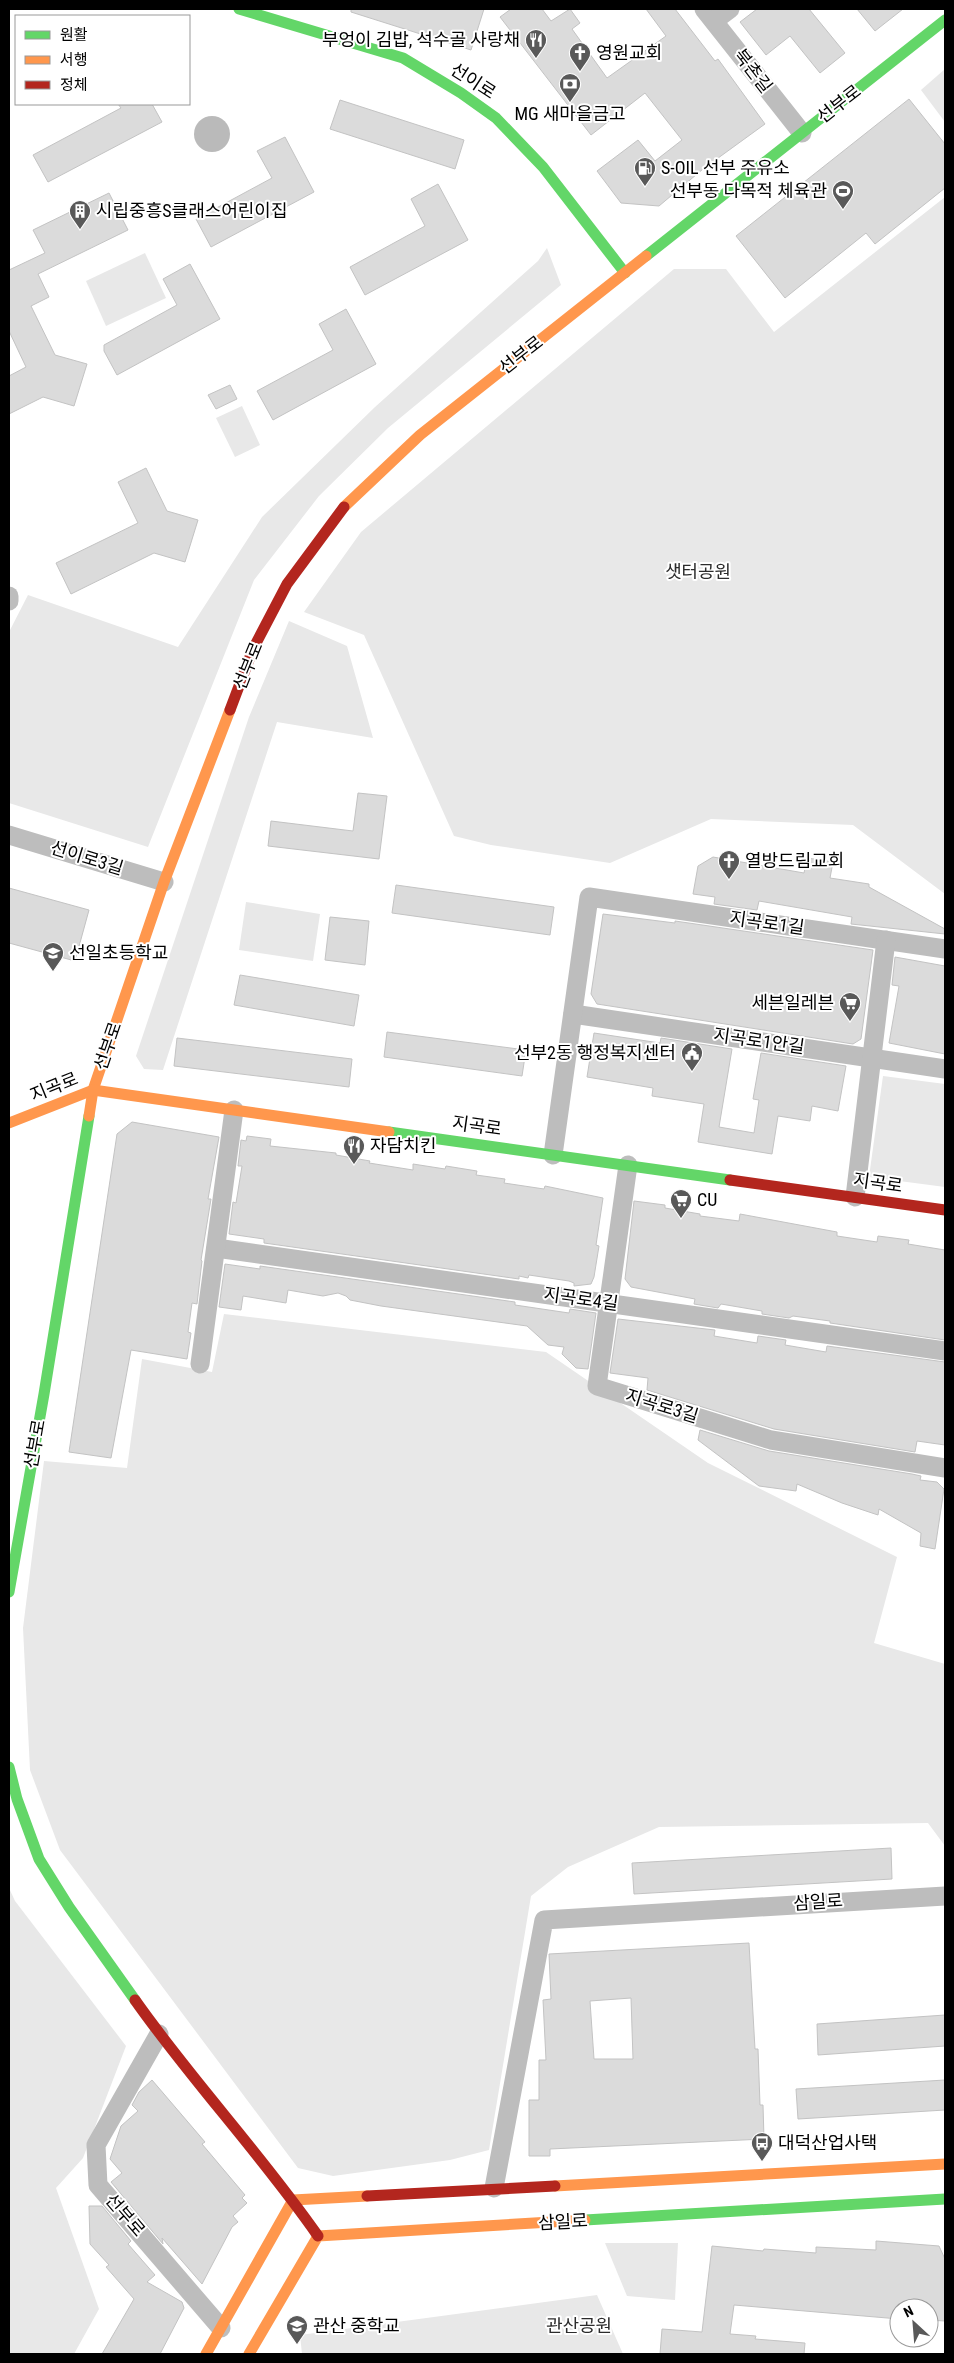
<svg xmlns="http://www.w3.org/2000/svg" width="954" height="2363" viewBox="0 0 954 2363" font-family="'Roboto Condensed','Noto Sans KR',sans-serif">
	<rect width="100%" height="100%" fill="#fff"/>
	<g fill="#e8e8e8">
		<polygon points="945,69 945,122 921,90"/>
		<polygon points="945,197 945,894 853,825 711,819 610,863 491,845 454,836 364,635 304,612 361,532 674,269 726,269 774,332"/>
		<polygon points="547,248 561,285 388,428 319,496 254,580 148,847 9,803 9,632 28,595 178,647 262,517 375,407 538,261"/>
		<polygon points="145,253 166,298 106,326 86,281"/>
		<polygon points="242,406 260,445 235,457 216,418"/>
		<polygon points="289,621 347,646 373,738 277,722 163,1070 144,1069 136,1056 249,717"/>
		<polygon points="246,902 320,914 313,961 239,950"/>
		<polygon points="883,1076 945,1084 945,1187 869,1177"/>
		<polygon points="224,1314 546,1352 708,1463 897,1557 874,1643 945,1664 945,1846 928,1823 659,1827 568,1867 531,1896 489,2150 450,2160 333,2176 298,2168 60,1850 30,1770 23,1628 44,1461 127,1468 142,1359 212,1372"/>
		<polygon points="9,1888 15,1901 126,2046 83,2158 56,2188 99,2309 74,2354 9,2354"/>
		<polygon points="605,2243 678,2243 675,2300 627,2296"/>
		<polygon points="597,2295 623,2354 302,2354 300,2335"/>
	</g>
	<circle fill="#bababa" cx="212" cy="134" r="18"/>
	<g fill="#dbdbdb" stroke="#c3c3c3" fill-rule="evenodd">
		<polygon points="351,9 484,9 471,50 351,12"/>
		<polygon points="511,9 542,9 551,21 570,9 580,23 572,29 607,78 666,36 646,9 675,9 715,61 718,59 765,124 703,169 659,206 621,203 597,171 638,140 655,161 682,140 645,93 591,135 500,17"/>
		<polygon points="757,9 809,9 845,53 820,73 790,36 766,55 740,22"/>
		<polygon points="857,9 903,9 875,31"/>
		<polygon points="909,99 945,144 945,188 875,244 866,233 785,298 736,236"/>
		<polygon points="340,100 464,140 455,169 330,129"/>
		<polygon points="118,104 152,104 162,122 48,182 33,155 121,108"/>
		<polygon points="285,137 314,192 211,247 196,219 272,178 257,151"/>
		<polygon points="438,184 468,240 365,295 350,267 425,226 411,199"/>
		<polygon points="109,193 128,230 38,274 49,297 31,306 55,355 87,364 74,406 43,397 9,414 9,376 26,367 9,331 9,270 45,253 33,230"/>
		<polygon points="190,264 220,319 117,375 104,351 104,345 177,305 163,279"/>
		<polygon points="346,309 376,364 273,420 257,391 333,350 319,324"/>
		<polygon points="230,385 237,399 216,409 208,395"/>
		<polygon points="146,468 167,511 198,520 185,562 154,553 71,594 56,563 138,523 118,482"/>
		<polygon points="358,793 387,796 379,859 268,846 271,821 353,831"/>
		<polygon points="713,857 804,873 807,858 833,862 830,878 869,884 869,887 945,929 945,934 851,924 852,917 759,901 757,910 714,904 715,897 693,894 698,866"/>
		<polygon points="396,885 554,907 550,935 392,913"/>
		<polygon points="9,888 89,910 75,961 9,943"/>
		<polygon points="603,914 675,923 675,921 873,950 861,1039 853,1044 597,1004 591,994"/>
		<polygon points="330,917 369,921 365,965 325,960"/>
		<polygon points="895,957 945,966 945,1054 889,1043 899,986 892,985"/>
		<polygon points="240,975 359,995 354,1026 234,1005"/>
		<polygon points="387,1032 526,1050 522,1076 384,1057"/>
		<polygon points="594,1033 660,1043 661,1038 732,1049 719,1127 754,1133 759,1100 753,1099 761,1053 846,1066 838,1111 812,1106 810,1121 778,1116 772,1154 698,1142 704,1104 652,1096 653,1088 587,1077"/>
		<polygon points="177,1038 352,1059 349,1087 174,1066"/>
		<polygon points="132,1122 219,1137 208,1199 211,1199 201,1260 202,1261 197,1304 192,1303 188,1332 191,1333 187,1359 131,1350 111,1458 69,1452 117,1134"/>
		<polygon points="247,1136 271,1139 270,1146 336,1153 336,1155 370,1161 369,1163 413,1170 413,1164 445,1169 446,1166 477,1171 476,1175 505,1179 504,1183 544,1189 545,1186 603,1198 596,1245 599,1246 594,1277 591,1284 574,1286 574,1283 569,1281 529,1275 528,1278 519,1276 519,1279 264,1243 264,1239 229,1234 233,1202 236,1203 242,1166 238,1166 241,1140 246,1141"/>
		<polygon points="634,1201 665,1205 665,1208 700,1214 700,1216 739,1221 740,1214 837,1232 837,1236 877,1242 878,1236 909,1240 908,1244 945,1250 945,1340 830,1323 830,1321 793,1316 789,1318 762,1314 762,1311 721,1304 718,1308 694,1304 695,1299 631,1287 625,1279"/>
		<polygon points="225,1264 260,1269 260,1266 515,1302 515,1305 569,1313 570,1309 596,1313 588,1369 576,1368 562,1354 564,1347 548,1345 527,1326 381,1306 350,1300 346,1296 338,1293 323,1296 288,1290 286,1303 243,1296 241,1310 219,1307"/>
		<polygon points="618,1319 715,1330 714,1336 757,1343 758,1336 786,1340 785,1345 826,1352 827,1346 945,1362 945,1445 917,1441 915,1452 774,1429 647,1390 648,1378 610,1373"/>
		<polygon points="700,1430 769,1451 912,1474 921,1476 920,1480 937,1482 944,1489 935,1549 920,1546 921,1533 879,1509 878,1515 842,1503 797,1484 796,1491 759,1486 698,1440"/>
		<polygon points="891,1848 892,1879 634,1894 632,1863"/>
		<path d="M749,1943L755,2049H758L760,2105H763L764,2139L550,2149V2156H529V2100H539V2060H546L543,2000L551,1999L549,1954ZM631,1998L633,2059H594L590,2001Z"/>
		<polygon points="945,2015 945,2046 818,2055 817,2024"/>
		<polygon points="152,2080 205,2142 202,2144 245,2195 242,2198 247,2203 233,2216 238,2222 232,2227 202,2284 162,2238 163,2244 111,2182 122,2173 110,2159 121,2126 138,2111 132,2105 139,2092"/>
		<polygon points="945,2080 945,2110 798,2119 796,2089"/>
		<polygon points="89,2206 102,2206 131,2241 128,2244 155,2275 147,2282 182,2302 184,2308 160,2354 102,2354 134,2299 106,2267 109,2265 90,2244"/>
		<polygon points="876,2241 939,2246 945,2259 945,2321 929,2320 929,2308 899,2308 899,2319 734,2305 730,2334 756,2336 755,2339 805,2343 804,2354 660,2354 662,2329 702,2332 712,2246 763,2251 764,2249 816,2253 816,2247 876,2250"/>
	</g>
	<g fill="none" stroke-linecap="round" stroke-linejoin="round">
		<g stroke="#bdbdbd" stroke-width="19">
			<polyline points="704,9 802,133"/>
			<polyline points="714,21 730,9"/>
			<polyline points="9,596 9,601"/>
			<polyline points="9,835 164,882"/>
			<polyline points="573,1014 945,1069"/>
			<polyline points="553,1155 589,897 945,949"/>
			<polyline points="628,1165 597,1386 771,1440 945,1468"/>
			<polyline points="855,1197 886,940"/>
			<polyline points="216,1248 945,1351"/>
			<polyline points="200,1364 234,1110"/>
			<polyline points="159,2034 96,2145 98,2185 221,2328"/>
			<polyline points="494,2188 544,1920 945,1896"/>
		</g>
		<g stroke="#63d668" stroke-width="11">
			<polyline points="239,9 403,58 461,93 496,118 543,167 625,273"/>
			<polyline points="646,256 945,20"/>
			<polyline points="389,1132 730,1180"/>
			<polyline points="9,1592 44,1394 89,1116"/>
			<polyline points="9,1767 17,1799 39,1859 69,1907 135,2000"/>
			<polyline points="585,2220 945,2199"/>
		</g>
		<g stroke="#ff974d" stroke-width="11">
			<polyline points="344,507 420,435 646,256"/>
			<polyline points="89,1116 93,1090 164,882 230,710"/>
			<polyline points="9,1123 93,1090 389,1132"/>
			<polyline points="555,2186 945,2164"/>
			<polyline points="206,2354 293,2200 367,2196"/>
			<polyline points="249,2354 318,2236 585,2220"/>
		</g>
		<g stroke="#b3261e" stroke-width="11">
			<polyline points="230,710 253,649 287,584 344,507"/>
			<polyline points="730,1180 945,1210"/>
			<path d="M135,2000C192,2081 261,2154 318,2236"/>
			<polyline points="367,2196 555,2186"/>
		</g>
	</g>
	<defs>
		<g id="restaurant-pin" transform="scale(1.125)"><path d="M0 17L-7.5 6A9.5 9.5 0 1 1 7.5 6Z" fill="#595959" stroke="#fff"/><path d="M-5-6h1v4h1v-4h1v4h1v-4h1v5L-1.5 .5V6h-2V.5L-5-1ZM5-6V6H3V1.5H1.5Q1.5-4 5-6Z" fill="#fff"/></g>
		<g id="church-pin" transform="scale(1.125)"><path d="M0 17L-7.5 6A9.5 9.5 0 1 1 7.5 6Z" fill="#595959" stroke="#fff"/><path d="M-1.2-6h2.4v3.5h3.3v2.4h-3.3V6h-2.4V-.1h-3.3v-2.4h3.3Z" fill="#fff"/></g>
		<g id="bank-pin" transform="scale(1.125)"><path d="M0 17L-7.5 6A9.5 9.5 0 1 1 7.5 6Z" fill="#595959" stroke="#fff"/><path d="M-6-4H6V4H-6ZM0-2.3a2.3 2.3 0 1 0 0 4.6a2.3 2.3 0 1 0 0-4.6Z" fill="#fff"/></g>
		<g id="fuel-pin" transform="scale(1.125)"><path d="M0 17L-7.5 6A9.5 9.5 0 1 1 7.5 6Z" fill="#595959" stroke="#fff"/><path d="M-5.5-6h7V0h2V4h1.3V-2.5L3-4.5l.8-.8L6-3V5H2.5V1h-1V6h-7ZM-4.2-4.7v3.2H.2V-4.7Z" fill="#fff"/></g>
		<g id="stadium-pin" transform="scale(1.125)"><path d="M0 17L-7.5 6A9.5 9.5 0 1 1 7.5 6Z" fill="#595959" stroke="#fff"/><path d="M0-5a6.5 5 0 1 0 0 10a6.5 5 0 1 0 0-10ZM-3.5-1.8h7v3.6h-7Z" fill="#fff"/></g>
		<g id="building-pin" transform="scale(1.125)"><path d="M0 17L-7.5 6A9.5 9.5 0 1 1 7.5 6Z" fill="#595959" stroke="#fff"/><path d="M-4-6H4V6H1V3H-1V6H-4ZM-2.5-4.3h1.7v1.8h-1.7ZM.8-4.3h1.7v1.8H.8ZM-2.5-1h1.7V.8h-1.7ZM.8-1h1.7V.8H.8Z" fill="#fff"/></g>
		<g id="school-pin" transform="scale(1.125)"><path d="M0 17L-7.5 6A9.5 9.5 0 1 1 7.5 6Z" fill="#595959" stroke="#fff"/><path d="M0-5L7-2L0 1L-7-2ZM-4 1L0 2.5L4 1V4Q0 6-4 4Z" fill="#fff"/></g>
		<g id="supermarket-pin" transform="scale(1.125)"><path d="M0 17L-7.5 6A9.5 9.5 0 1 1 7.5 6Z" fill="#595959" stroke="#fff"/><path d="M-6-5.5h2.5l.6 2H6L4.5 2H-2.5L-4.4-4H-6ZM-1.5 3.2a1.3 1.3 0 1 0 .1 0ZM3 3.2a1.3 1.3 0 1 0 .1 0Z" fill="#fff"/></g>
		<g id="civic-pin" transform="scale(1.125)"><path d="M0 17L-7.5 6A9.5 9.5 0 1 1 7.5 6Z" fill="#595959" stroke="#fff"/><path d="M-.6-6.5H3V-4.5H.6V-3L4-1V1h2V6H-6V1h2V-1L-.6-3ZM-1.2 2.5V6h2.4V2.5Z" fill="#fff"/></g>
		<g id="bus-pin" transform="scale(1.125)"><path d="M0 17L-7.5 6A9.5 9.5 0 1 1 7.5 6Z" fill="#595959" stroke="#fff"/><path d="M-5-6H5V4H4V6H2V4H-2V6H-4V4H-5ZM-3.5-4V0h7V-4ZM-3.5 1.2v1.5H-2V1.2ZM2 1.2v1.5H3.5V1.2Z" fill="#fff"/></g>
	</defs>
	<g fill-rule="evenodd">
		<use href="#restaurant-pin" x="536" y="40"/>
		<use href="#church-pin" x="580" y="53"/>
		<use href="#bank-pin" x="570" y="84"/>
		<use href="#fuel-pin" x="645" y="168"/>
		<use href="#stadium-pin" x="843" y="191"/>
		<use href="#building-pin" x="80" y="211"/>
		<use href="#church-pin" x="729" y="861"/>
		<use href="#school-pin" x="53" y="953"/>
		<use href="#supermarket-pin" x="850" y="1003"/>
		<use href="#civic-pin" x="692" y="1053"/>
		<use href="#restaurant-pin" x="354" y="1146"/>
		<use href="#supermarket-pin" x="681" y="1200"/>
		<use href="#bus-pin" x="762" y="2143"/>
		<use href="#school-pin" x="297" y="2326"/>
	</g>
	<g text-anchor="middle" stroke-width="4" stroke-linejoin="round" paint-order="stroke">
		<g font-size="18" fill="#000" stroke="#fff" text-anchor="start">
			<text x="520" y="46" text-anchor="end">부엉이 김밥, 석수골 사랑채</text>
			<text x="596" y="59">영원교회</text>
			<text x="570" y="120" text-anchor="middle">MG 새마을금고</text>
			<text x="661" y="174">S-OIL 선부 주유소</text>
			<text x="827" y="197" text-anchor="end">선부동 다목적 체육관</text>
			<text x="96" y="217">시립중흥S클래스어린이집</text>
			<text x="745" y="867">열방드림교회</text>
			<text x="69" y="959">선일초등학교</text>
			<text x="834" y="1009" text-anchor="end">세븐일레븐</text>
			<text x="676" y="1059" text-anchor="end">선부2동 행정복지센터</text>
			<text x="370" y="1152">자담치킨</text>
			<text x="697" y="1206">CU</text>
			<text x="778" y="2149">대덕산업사택</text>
			<text x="313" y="2332">관산 중학교</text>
		</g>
		<g font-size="18" fill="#000" stroke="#fff">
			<text transform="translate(753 71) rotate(52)" y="6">북촌길</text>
			<text transform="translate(473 81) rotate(33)" y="6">선이로</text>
			<text transform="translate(839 104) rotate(-38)" y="6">선부로</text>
			<text transform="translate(521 355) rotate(-38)" y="6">선부로</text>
			<text transform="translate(248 666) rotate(-68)" y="6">선부로</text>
			<text transform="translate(87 858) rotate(17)" y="6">선이로3길</text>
			<text transform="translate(767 923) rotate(8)" y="6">지곡로1길</text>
			<text transform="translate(759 1041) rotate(8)" y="6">지곡로1안길</text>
			<text transform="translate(108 1046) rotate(-71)" y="6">선부로</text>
			<text transform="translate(54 1087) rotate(-22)" y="6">지곡로</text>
			<text transform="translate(477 1126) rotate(8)" y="6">지곡로</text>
			<text transform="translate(878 1183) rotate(8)" y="6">지곡로</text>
			<text transform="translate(581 1299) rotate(8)" y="6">지곡로4길</text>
			<text transform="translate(662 1406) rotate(17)" y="6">지곡로3길</text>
			<text transform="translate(35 1444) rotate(-80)" y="6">선부로</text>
			<text transform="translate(818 1902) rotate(-4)" y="6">삼일로</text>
			<text transform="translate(125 2215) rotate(49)" y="6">선부로</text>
			<text transform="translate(563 2222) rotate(-3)" y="6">삼일로</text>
		</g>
		<g font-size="18" fill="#2c2c2c" stroke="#fff">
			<text x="698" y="578">샛터공원</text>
			<text x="579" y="2332">관산공원</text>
		</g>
	</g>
	<rect width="954" height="2363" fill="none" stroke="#000000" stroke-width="20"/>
	<rect x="15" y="15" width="175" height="90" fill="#ffffff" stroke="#999999"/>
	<rect x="25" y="31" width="25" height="8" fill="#63d668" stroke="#999999"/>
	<text x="60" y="40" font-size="15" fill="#000000">원활</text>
	<rect x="25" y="56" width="25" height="8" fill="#ff974d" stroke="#999999"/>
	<text x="60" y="65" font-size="15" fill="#000000">서행</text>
	<rect x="25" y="81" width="25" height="8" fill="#b3261e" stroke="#999999"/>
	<text x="60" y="90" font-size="15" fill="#000000">정체</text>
	<g transform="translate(914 2323) rotate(334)"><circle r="24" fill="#ffffff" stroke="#999999"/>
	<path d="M0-4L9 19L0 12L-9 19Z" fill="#595959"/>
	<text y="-8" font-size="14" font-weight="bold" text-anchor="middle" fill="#000000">N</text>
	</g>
</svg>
